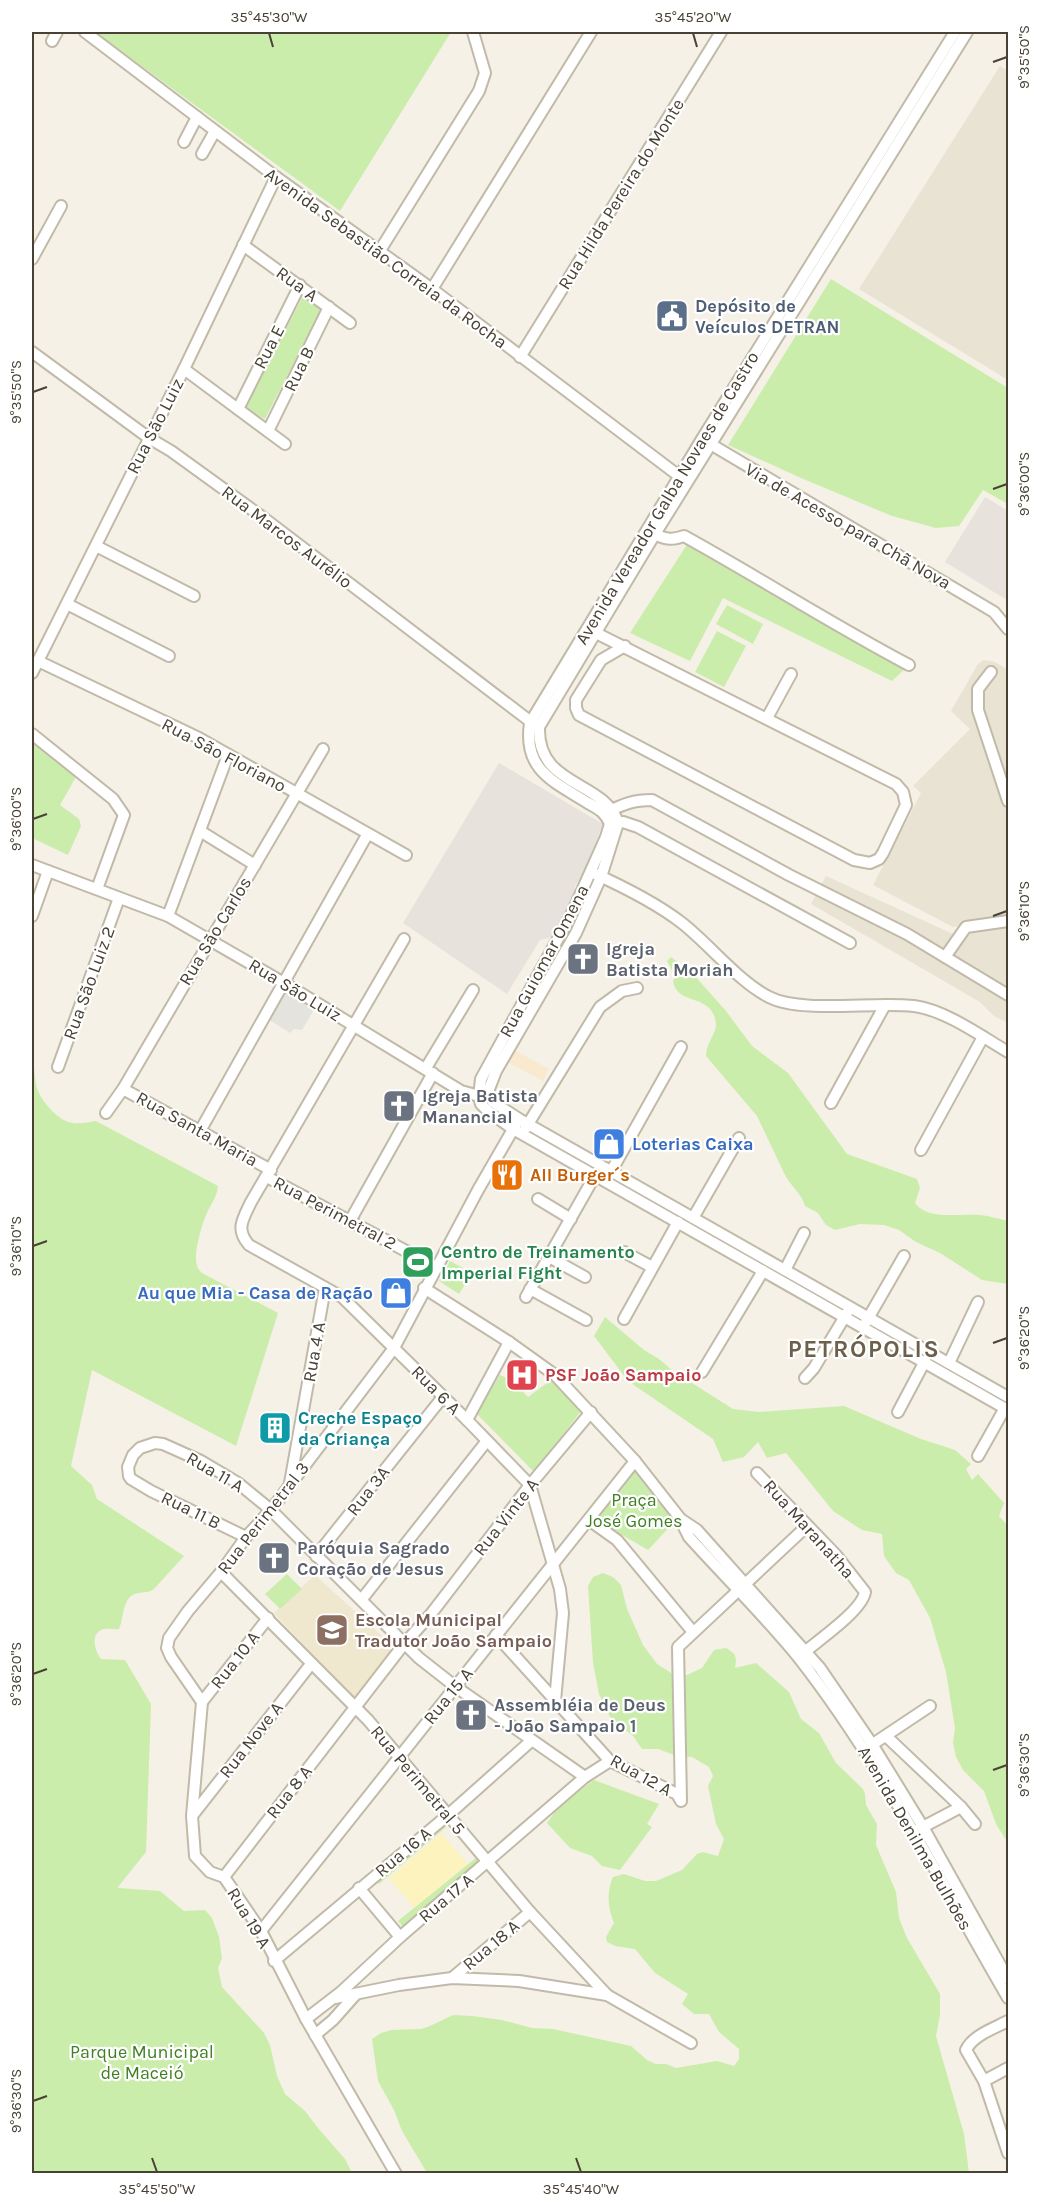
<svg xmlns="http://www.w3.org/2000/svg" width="1040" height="2205" viewBox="0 0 1040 2205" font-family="Karla,sans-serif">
	<rect width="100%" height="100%" fill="#f5f1e6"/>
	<g fill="#e9e3d3">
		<polygon points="1000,66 1008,71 1008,380 859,289"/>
		<polygon points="984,660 995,662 1008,670 1008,919 953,927 873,885 921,793 913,786 970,729 951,711 978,664"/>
		<polygon points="826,876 953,934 1004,922 1008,923 1008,1023 994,1016 980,1002 811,904"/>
	</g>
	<polygon fill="#f8e9cf" points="514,1050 549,1069 543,1081 508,1062"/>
	<g fill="#e7e2db">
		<polygon points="985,497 1008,511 1007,600 945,562"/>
		<polygon points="499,763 603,824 584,873 575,886 574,897 554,933 549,938 540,940 507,994 403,923"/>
	</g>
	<polygon fill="#efe8ce" points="315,1575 393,1646 392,1653 355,1701 274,1613"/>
	<g fill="#cbedab">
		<polygon points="95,32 451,32 340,211"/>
		<polygon points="831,279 1008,388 1008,504 983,490 959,526 936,528 892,516 801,478 728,445"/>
		<polygon points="303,296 323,306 265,419 245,409"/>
		<polygon points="688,543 906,668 892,681 723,598 690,661 630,633"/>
		<polygon points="727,605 763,624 753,644 716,624"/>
		<polygon points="717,631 746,646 724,687 695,672"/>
		<polygon points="32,738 77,775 60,805 79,819 81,826 68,855 32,838"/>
		<path d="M671,957L694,975L726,1011L752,1046L788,1073L847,1154L917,1179L920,1188L915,1203C928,1221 961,1213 980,1215C990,1216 999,1219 1008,1221V1284L982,1280L940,1253L916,1242L899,1230L884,1225L860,1224L835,1230L826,1225L818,1213L805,1206C801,1192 790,1186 784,1173L757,1116L706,1056C706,1043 716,1034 716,1025C714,992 677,1007 673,981L675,976L667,961Z"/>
		<path d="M32,1056C35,1067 34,1078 37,1088C41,1101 59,1122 73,1123C80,1124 89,1122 96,1121L218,1186C217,1198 211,1203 207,1213C202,1223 193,1255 197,1265C197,1268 200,1271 202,1273L278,1313L236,1446L92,1370L71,1466L92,1485L97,1499L184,1556L154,1589C147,1594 142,1591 135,1594C122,1598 124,1619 119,1629C114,1630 108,1628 104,1629C89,1633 95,1651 101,1659L125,1660L151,1704L146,1852L118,1887L119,1888L160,1891L184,1911L205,1910L212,1918L219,1937L222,1958L218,1968L222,1987L264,2033L270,2045L277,2076L285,2094L305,2111L318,2128L345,2159L352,2173H32Z"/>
		<polygon points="450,1261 472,1273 459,1294 439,1281"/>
		<polygon points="605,1317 644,1350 659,1359 673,1371 733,1409 759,1412 844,1406 921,1439 955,1450 971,1464 966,1469 972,1480 978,1474 1004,1503 999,1516 1008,1526 1008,1843 996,1824 984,1791 963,1770 956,1757 953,1743 955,1728 946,1672 930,1618 909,1580 896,1573 884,1556 882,1534 862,1530 833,1511 786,1453 767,1458 758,1442 744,1457 723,1462 713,1439 628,1381 594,1336"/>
		<polygon points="500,1375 512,1380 528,1397 551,1380 582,1410 534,1472 476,1413"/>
		<polygon points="634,1468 676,1520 648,1550 593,1518"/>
		<path d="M603,1573L613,1577L621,1585L627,1609L643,1645L657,1664L676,1676L687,1675L702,1668L714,1650L726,1648C736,1654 737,1656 735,1668L756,1663L789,1692L801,1719L819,1733L836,1763L863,1789L865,1794L866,1805L877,1824L876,1845L896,1892L899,1918L907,1938L940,1994V2015L936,2036L964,2134L969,2173H427L402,2131L394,2110L378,2081L372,2039L381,2033L391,2030L421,2029L430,2026L453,2015L472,2016L502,2020L532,2028L553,2029L631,2046L647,2060L656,2064H666L676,2068L717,2061L734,2066L739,2059V2049L719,2032L709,2014H694L682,2004L688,1994L655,1973L635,1949L615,1946L607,1942L606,1937L614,1923C608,1908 606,1893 613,1877L624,1874L645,1881H656L682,1870L697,1854L703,1852L718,1856L724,1839L716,1824L708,1786L713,1776L709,1767L692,1757L677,1756L658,1749H642L633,1736L611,1719L599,1694L593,1663L588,1586L593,1577Z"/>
		<polygon points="287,1574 302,1589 280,1609 265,1594"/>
		<polygon points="594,1780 659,1804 647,1824 652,1827 620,1870 602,1866 592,1856 570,1848 547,1823 558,1807"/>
		<polygon points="444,1822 446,1827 379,1884 375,1879"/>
		<polygon points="477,1857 480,1863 404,1928 398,1921"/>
	</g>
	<polygon fill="#fcf3be" points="441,1833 468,1864 414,1908 389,1878"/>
	<polygon fill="#e5e3de" points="288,989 316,1006 302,1030 294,1029 290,1033 268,1019"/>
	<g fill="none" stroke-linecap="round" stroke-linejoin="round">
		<g stroke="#c1baa8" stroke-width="14">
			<g id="minor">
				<polyline points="85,32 276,177 432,289 683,479"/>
				<polyline points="52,41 57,32"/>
				<polyline points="184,142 197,117"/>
				<polyline points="202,154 215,131"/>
				<polyline points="243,245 350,323"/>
				<polyline points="379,252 479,91 485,73 473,32"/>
				<polyline points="32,259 61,206"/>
				<polyline points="432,289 591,32"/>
				<polyline points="32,352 149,438 171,451 265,519 535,725"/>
				<polyline points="520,357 721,32"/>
				<polyline points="184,369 285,444"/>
				<polyline points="238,409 300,285"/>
				<polyline points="268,431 329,307"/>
				<polyline points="707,442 994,612 1008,629"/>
				<path d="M655,534C666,540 673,540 684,536C760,578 833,625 909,665"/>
				<polyline points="96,546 194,596"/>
				<polyline points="67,604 169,656"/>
				<polyline points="596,633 896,784 903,792 906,805 883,853 879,859 870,863 854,860 579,715 576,708 576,700 601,660 625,646"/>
				<polyline points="38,661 199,738 406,855"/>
				<polyline points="991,672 978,689 978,710 1008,801"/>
				<polyline points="32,673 184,369 276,177"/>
				<polyline points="767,718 791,674"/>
				<polyline points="32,734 113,799 124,815 97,889"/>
				<path d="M608,812C623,804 634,800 652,800L789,875L907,934L1008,995"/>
				<path d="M618,823C604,779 537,788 539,727L655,534L967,32"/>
				<path d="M610,824C605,812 599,809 588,803C553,781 523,770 530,723L702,439L955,32"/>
				<polyline points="610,824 606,837 572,913 481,1079 479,1096 481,1104 488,1111 513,1129 1008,1410"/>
				<polyline points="613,824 623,822 638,827 850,943"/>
				<polyline points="200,831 255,865"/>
				<polyline points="32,865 168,916 284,983 461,1091 479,1096 486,1095"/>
				<path d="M591,872C622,886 655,902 682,923C710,945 739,982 769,997C802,1014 875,1001 914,1006C945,1010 981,1036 1008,1052"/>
				<polyline points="32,916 48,871"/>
				<polyline points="168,916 228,755"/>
				<path d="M404,939L251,1202C243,1219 235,1229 249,1245L342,1297L467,1420L530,1485L560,1589L563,1613L555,1701"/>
				<polyline points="945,957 966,927 1008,921"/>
				<polyline points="58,1067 119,898"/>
				<polyline points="426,1068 473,990"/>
				<polyline points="123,1089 271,1170"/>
				<polyline points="489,1094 493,1102 519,1119 1008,1397"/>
				<polyline points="489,1094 489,1089 496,1071 576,933 601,877 618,823"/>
				<polyline points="831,1103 885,1005"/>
				<polyline points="106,1113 123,1089 323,749"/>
				<polyline points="525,1129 600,1007 622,991 637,988"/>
				<polyline points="200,1131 367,835"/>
				<polyline points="921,1150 983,1037"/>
				<polyline points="267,1177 436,1267"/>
				<polyline points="608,1177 681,1047"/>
				<polyline points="538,1199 571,1219"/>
				<polyline points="693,1218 739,1138"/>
				<polyline points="350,1221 433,1073"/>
				<polyline points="624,1252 652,1267"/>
				<polyline points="549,1257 585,1277"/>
				<polyline points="785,1270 804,1233"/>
				<path d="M424,1288L509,1342L555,1375L635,1461L679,1517L689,1537C725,1577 765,1616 799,1658C881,1763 941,1883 1008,1998"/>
				<polyline points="530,1289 586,1320"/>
				<polyline points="526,1297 597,1172"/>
				<polyline points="624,1319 678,1222"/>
				<polyline points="866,1322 904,1256"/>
				<polyline points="949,1363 978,1302"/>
				<polyline points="702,1372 763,1271"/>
				<polyline points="805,1378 814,1368 847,1313"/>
				<polyline points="898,1412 925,1361"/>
				<polyline points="467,1420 509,1342"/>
				<polyline points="978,1456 1005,1408"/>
				<path d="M757,1473L836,1555L865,1592C862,1611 817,1641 801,1655"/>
				<polyline points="290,1483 325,1288"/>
				<polyline points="679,1518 697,1530 820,1668 872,1744 923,1827 1008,1979"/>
				<polyline points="589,1520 617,1540 693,1632"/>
				<polyline points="246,1537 151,1491 131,1479 129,1476 128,1467 133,1455 140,1448 155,1443 163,1444 201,1461 238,1483 271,1510 419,1658 456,1687 585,1777"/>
				<polyline points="316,1556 442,1398"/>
				<polyline points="221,1572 368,1720 530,1912 607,1995"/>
				<polyline points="362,1599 486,1442"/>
				<polyline points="496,1635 610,1761 677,1794 681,1801 678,1647 807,1526"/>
				<polyline points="202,1702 268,1618"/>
				<polyline points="886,1736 961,1807 975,1824"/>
				<polyline points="867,1748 930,1706"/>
				<polyline points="192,1816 311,1664"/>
				<polyline points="919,1829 961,1807"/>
				<polyline points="224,1877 404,1644 431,1614 530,1485 591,1412"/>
				<polyline points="359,1888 400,1937"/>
				<polyline points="261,1931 635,1461"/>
				<polyline points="274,1961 448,1815 531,1741"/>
				<polyline points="452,1978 530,1912"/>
				<polyline points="335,1998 399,1985 452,1978 519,1981 607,1995 691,2043"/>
				<polyline points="306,2019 341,1992 400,1937 585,1777 610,1761"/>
				<path d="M1008,2021C995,2028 973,2035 966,2050L984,2081L1008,2153"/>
				<polyline points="315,2035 333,2020 356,1994"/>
				<polyline points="984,2081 1008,2068"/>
				<polyline points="396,2174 306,2019 261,1931 224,1877 210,1872 195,1856 192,1816 202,1702 171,1657 167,1648 169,1638 188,1611 221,1572 246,1537 271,1510 394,1348 478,1190 519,1119"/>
			</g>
		</g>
		<use href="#minor" stroke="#fff" stroke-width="10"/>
	</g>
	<path fill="none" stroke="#484134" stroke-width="2" d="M269,33L273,47M693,33L697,47M993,62L1007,57M33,392L47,387M993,489L1007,484M33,819L47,814M993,916L1007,911M33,1246L47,1241M993,1343L1007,1338M33,1674L47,1669M993,1770L1007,1765M33,2101L47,2096M152,2158L157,2172M576,2158L581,2172"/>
	<defs>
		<g id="civic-square" transform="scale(1.725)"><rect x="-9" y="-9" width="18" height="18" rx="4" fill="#5c6f8a" stroke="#fff"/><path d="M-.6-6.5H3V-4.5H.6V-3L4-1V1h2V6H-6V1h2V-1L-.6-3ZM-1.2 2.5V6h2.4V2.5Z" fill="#fff"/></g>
		<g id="church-square" transform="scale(1.725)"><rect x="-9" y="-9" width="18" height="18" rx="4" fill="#6b7280" stroke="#fff"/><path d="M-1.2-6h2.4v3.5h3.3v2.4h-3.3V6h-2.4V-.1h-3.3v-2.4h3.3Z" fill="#fff"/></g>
		<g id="shop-square" transform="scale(1.725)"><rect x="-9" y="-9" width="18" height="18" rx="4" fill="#3f7fe0" stroke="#fff"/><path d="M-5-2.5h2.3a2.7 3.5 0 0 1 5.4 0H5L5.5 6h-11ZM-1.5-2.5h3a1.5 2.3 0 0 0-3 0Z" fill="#fff"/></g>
		<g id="restaurant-square" transform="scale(1.725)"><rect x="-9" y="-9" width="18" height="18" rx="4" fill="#e8710a" stroke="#fff"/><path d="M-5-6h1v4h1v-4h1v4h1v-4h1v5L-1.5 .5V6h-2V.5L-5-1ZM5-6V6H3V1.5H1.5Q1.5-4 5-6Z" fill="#fff"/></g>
		<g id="stadium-square" transform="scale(1.725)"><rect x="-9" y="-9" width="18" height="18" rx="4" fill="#2e9e5b" stroke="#fff"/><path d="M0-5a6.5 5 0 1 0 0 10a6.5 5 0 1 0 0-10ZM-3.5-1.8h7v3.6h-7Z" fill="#fff"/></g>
		<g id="hospital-square" transform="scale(1.725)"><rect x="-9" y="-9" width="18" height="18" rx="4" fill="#e0444e" stroke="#fff"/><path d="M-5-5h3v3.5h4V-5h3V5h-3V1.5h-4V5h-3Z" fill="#fff"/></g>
		<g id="building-square" transform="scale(1.725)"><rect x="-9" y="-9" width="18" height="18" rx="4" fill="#0f9aa8" stroke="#fff"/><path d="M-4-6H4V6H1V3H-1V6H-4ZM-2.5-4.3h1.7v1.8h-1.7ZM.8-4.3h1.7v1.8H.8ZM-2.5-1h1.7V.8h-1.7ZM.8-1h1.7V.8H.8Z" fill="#fff"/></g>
		<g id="school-square" transform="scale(1.725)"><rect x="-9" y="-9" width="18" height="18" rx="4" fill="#8d6e63" stroke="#fff"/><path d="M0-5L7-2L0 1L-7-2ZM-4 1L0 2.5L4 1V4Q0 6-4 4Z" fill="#fff"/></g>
	</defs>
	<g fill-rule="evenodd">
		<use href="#civic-square" x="672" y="316"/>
		<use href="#church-square" x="583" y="959"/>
		<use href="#church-square" x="399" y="1106"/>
		<use href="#shop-square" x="609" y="1144"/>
		<use href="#restaurant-square" x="507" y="1175"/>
		<use href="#stadium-square" x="418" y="1262"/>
		<use href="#shop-square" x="396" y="1293"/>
		<use href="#hospital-square" x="522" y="1375"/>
		<use href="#building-square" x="275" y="1428"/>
		<use href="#church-square" x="274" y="1558"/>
		<use href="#school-square" x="332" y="1630"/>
		<use href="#church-square" x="471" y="1715"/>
	</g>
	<g text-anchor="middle" stroke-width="4.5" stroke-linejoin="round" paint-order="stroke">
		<g font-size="18" fill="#484134" stroke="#fff">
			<text transform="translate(621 194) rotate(-58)" y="6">Rua Hilda Pereira do Monte</text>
			<text transform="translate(386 258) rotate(36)" y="6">Avenida Sebastião Correia da Rocha</text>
			<text transform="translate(297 284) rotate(36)" y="6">Rua A</text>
			<text transform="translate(269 347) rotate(-63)" y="6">Rua E</text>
			<text transform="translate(299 369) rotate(-64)" y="6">Rua B</text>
			<text transform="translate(155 426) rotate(-63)" y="6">Rua São Luiz</text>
			<text transform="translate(667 498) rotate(-59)" y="6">Avenida Vereador Galba Novaes de Castro</text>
			<text transform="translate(848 526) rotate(30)" y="6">Via de Acesso para Chã Nova</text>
			<text transform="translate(287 537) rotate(37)" y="6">Rua Marcos Aurélio</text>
			<text transform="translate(224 755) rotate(28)" y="6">Rua São Floriano</text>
			<text transform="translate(215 931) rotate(-59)" y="6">Rua São Carlos</text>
			<text transform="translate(544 961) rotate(-62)" y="6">Rua Guiomar Omena</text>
			<text transform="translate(89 983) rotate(-70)" y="6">Rua São Luiz 2</text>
			<text transform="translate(295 990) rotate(31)" y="6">Rua São Luiz</text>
			<text transform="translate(197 1129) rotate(29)" y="6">Rua Santa Maria</text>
			<text transform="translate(335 1213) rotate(28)" y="6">Rua Perimetral 2</text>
			<text transform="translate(314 1352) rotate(-80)" y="6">Rua 4 A</text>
			<text transform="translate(436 1390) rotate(45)" y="6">Rua 6 A</text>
			<text transform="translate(215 1472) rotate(30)" y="6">Rua 11 A</text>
			<text transform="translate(368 1491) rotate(-52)" y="6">Rua 3A</text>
			<text transform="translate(191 1510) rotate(26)" y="6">Rua 11 B</text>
			<text transform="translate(506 1517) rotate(-52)" y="6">Rua Vinte A</text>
			<text transform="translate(263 1518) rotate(-52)" y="6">Rua Perimetral 3</text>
			<text transform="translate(809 1529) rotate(48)" y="6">Rua Maranatha</text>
			<text transform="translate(235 1660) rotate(-52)" y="6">Rua 10 A</text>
			<text transform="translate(448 1696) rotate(-51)" y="6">Rua 15 A</text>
			<text transform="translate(251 1740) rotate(-52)" y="6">Rua Nove A</text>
			<text transform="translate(641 1775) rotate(29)" y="6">Rua 12 A</text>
			<text transform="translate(418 1780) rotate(50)" y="6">Rua Perimetral 5</text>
			<text transform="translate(289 1792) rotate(-52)" y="6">Rua 8 A</text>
			<text transform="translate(915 1838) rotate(60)" y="6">Avenida Denilma Bulhões</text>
			<text transform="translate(403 1852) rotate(-40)" y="6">Rua 16 A</text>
			<text transform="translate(446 1898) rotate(-40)" y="6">Rua 17 A</text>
			<text transform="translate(249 1918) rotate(59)" y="6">Rua 19 A</text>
			<text transform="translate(491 1945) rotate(-40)" y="6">Rua 18 A</text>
		</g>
		<g font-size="18" font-weight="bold" fill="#4e5e75" stroke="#fff" text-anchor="start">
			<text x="695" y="312">Depósito de<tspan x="695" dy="21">Veículos DETRAN</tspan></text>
		</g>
		<g font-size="18" font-weight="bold" fill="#5b616d" stroke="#fff" text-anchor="start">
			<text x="606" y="955">Igreja<tspan x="606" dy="21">Batista Moriah</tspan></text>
			<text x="422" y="1102">Igreja Batista<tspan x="422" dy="21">Manancial</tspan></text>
			<text x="297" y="1554">Paróquia Sagrado<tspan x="297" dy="21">Coração de Jesus</tspan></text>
			<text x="494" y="1711">Assembléia de Deus<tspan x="494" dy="21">- João Sampaio 1</tspan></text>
		</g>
		<g font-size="18" font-weight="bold" fill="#366cbe" stroke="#fff" text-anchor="start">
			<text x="632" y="1150">Loterias Caixa</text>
			<text x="373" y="1299" text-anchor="end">Au que Mia - Casa de Ração</text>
		</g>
		<g font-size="18" font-weight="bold" fill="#c56008" stroke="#fff" text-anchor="start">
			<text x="530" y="1181">All Burger´s</text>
		</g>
		<g font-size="18" font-weight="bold" fill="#27864d" stroke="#fff" text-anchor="start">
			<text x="441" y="1258">Centro de Treinamento<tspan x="441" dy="21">Imperial Fight</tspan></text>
		</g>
		<g font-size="18" font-weight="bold" fill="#be3a42" stroke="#fff" text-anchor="start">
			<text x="545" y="1381">PSF João Sampaio</text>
		</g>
		<g font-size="18" font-weight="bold" fill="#0d838f" stroke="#fff" text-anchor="start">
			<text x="298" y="1424">Creche Espaço<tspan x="298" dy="21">da Criança</tspan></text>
		</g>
		<g font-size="18" fill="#408022" stroke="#fff">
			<text x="634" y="1506">Praça<tspan x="634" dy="21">José Gomes</tspan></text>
			<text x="142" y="2058">Parque Municipal<tspan x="142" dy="21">de Maceió</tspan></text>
		</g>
		<g font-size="18" font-weight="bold" fill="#785e54" stroke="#fff" text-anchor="start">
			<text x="355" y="1626">Escola Municipal<tspan x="355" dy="21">Tradutor João Sampaio</tspan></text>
		</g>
		<g font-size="24" font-weight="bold" letter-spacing="1.5" fill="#6c604b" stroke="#fff">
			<text x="864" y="1357">PETRÓPOLIS</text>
		</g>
	</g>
	<rect width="1040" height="2205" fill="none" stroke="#ffffff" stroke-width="66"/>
	<rect x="33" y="33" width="974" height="2139" fill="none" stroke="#484134" stroke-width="2"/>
	<g font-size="15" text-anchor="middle" fill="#484134">
		<text x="269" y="22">35°45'30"W</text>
		<text x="693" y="22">35°45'20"W</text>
		<text transform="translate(1024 57) rotate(-90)" y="5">9°35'50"S</text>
		<text transform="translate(16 392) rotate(-90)" y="5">9°35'50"S</text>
		<text transform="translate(1024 484) rotate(-90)" y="5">9°36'00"S</text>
		<text transform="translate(16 819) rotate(-90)" y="5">9°36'00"S</text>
		<text transform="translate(1024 911) rotate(-90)" y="5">9°36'10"S</text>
		<text transform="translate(16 1246) rotate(-90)" y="5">9°36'10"S</text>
		<text transform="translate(1024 1338) rotate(-90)" y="5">9°36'20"S</text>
		<text transform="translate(16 1674) rotate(-90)" y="5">9°36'20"S</text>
		<text transform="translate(1024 1765) rotate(-90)" y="5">9°36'30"S</text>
		<text transform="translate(16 2101) rotate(-90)" y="5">9°36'30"S</text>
		<text x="157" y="2194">35°45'50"W</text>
		<text x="581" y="2194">35°45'40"W</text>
	</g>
</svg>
